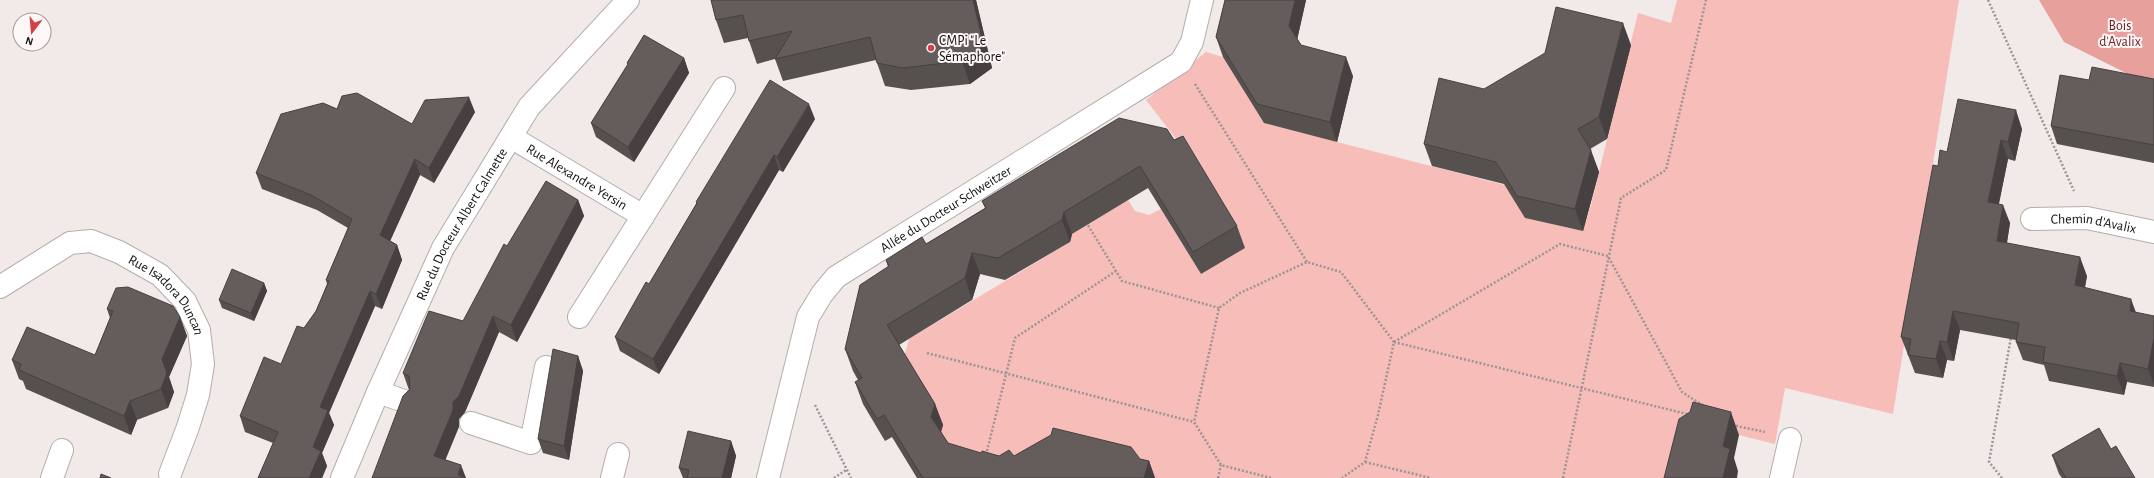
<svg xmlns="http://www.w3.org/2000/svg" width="2154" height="478" viewBox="0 0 2154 478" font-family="'Alegreya Sans',sans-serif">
	<rect width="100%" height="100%" fill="#f2e9e9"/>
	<polygon fill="#f7bdb9" points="1677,0 1959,0 1893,414 1785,388 1775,444 1739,435 1678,478 1144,478 956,464 903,361 909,339 1070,242 1072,233 1128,200 1135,211 1149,215 1161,209 1201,274 1191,158 1146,100 1206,52 1223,57 1337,142 1513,187 1525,218 1574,229 1586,221 1591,205 1638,13 1671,23"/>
	<polygon fill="#e7a09b" points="2039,0 2154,0 2154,87 2064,42"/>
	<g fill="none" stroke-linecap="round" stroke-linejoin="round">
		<g stroke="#b5adad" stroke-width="24">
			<g id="minor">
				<path id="s1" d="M511,137L643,216L579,317"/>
				<polyline points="643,216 724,88"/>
				<path id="s2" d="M2032,219L2087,218L2154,232"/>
				<path id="s3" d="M0,287L70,243L91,241L119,252L160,275L185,301L199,330L203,364L198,395L188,427L170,474"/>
				<polyline points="378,392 404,401"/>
				<polyline points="471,423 531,443 546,367"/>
				<polyline points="52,478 62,450"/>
				<path id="s4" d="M342,478L378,392L443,248L529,107L628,0"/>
				<polyline points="612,478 618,454"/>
				<path id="s5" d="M768,478L808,317L822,294L836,277L1181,62L1192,42L1202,0"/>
				<polyline points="1781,478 1790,439"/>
			</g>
		</g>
		<g stroke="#9b9595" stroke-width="2.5" stroke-dasharray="2 2" stroke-linecap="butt">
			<polyline points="1988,0 2074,191"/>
			<polyline points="1195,84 1307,262"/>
			<polyline points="1086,222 1122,281 1219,308"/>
			<polyline points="1394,342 1560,244 1608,256 1682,392 1704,406"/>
			<polyline points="1394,342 1691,415"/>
			<polyline points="927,353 1194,422"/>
			<polyline points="815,405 851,478"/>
			<polyline points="1732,425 1765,432"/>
			<polyline points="987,451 1015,338 1116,271"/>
			<polyline points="1365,462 1431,478"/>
			<polyline points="834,478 846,470"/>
			<polyline points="1218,478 1221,465"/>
			<polyline points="1271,478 1221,465 1194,422 1219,308 1240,293 1307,262 1341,272 1394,342 1378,415 1365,462 1342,478"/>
			<polyline points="1563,478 1621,198 1666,170 1706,0"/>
			<polyline points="2002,478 1989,462 2011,337"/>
		</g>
		<use href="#minor" stroke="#fff" stroke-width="22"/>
	</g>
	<g fill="#56504f">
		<polygon points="711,0 976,0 992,68 970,84 911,90 885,86 876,60 783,81 775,59 757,64 748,38 724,43 716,20"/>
		<polygon points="1225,0 1306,0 1297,39 1301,45 1353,76 1337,142 1264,123 1223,57 1216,37"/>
		<polygon points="1631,45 1607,139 1590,149 1599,172 1583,231 1525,218 1504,184 1432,166 1424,144 1484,89"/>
		<polygon points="684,58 689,73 634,162 596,137 591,123 628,65 627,63"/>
		<polygon points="2154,79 2154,163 2057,144 2051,126 2089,80"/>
		<polygon points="337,109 412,124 475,112 434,183 420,175 390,241 397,245 402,260 382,309 375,306 329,413 334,425 322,453 327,466 322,478 258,478 273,443 245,432 240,416 281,364 304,328 316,311 327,284 326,280 348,228 317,210 262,189 256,173"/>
		<polygon points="815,119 783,172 779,170 659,374 620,351 615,337 649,284 696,204 696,202"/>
		<polygon points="2022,129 2015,161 2008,159 1999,204 2010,223 2007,243 2087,276 2085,288 2136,313 2154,316 2154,387 2127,382 2124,395 2049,381 2044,365 2023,360 2016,342 2016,340 1960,330 1954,361 1947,360 1943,378 1915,373 1901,337 1938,166 1947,152"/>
		<polygon points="1174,140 1237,226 1245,248 1201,274 1148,188 1072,234 1070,242 1005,280 980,274 972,300 899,345 935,404 943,425 941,432 948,443 981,453 999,456 1140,459 1149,461 1155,478 917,478 892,437 885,441 863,404 855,382 858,380 853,371 845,349 888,267 886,260 926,244 985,208 982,201"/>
		<polygon points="578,200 584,216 517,342 499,332 465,412 459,419 459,427 372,478 409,390 403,373 463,321 507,246"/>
		<polygon points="264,283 267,291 254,321 222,308 219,300"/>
		<polygon points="107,309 180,317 187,336 169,377 174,392 168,408 137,420 131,435 26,389 23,381 19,379 12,360 95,355 110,318"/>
		<polygon points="578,356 583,371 569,460 543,453 538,439"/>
		<polygon points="731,441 736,456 731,478 683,478 679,468"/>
		<polygon points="2052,455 2135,478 2062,478 2059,474"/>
	</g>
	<g fill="#464140">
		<polygon points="973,0 976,0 992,68 970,84 962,61"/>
		<polygon points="1295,0 1306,0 1296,45 1289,26"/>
		<polygon points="1623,23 1631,45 1607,139 1599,117"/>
		<polygon points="1346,57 1353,76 1337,142 1330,122"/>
		<polygon points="684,58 689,73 634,162 628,147"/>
		<polygon points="469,97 475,112 434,183 429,168"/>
		<polygon points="809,104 815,119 783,172 777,157"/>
		<polygon points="2016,110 2022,129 2015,161 2008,142"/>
		<polygon points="2001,140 2008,159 1995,221 1988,202"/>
		<polygon points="1591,150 1599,172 1583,231 1575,209"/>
		<polygon points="774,155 779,170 659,374 653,359"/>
		<polygon points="415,159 420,175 386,250 380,235"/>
		<polygon points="578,200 584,216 517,342 511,325"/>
		<polygon points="2003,205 2010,223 2004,260 1997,241"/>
		<polygon points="1064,212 1072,234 1070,242 1062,220"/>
		<polygon points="397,245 402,260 382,309 376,294"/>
		<polygon points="972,253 980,274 972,300 965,278"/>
		<polygon points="2080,257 2087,276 2081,304 2075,285"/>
		<polygon points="264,283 267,291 254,321 251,313"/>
		<polygon points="370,291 375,306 329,413 334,425 322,453 327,466 322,478 309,478 313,447 320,407"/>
		<polygon points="2131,299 2138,318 2130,311"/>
		<polygon points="1953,311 1960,330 1954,361 1947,342"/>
		<polygon points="493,316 499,332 465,412 459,419 459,427 440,473 434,456 453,402"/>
		<polygon points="180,317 187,336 169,377 174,392 168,408 161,389 162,359"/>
		<polygon points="2154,338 2154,385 2148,369"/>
		<polygon points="1940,341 1947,360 1943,378 1936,359"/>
		<polygon points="578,356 583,371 569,460 564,446"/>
		<polygon points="2120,363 2127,382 2124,395 2117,376"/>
		<polygon points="130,401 137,420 131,435 124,416"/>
		<polygon points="935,404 943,425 939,439 931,417"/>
		<polygon points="1731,412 1739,435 1734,458 1738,471 1737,478 1723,478 1723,446"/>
		<polygon points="731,441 736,456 731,478 722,478"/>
		<polygon points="1149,461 1155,478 1144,478"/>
		<polygon points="461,465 466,478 458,475"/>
	</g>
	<g fill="#645d5c" stroke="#464140">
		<polygon points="711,0 973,0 984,46 962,61 903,68 877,63 870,37 775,59 792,31 749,41 743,15 716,20"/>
		<polygon points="1225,0 1295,0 1289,26 1301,45 1346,57 1330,122 1257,104 1216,37"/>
		<polygon points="1556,7 1623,23 1599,117 1578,129 1591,150 1575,209 1517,196 1496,162 1424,144 1439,78 1484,89 1545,53"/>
		<polygon points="644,35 684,58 628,147 591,123 628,64 627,63"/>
		<polygon points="2092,67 2154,79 2154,145 2051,126 2060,75 2089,80"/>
		<polygon points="770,80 809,104 777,157 774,155 653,359 615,337 646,282 649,284 697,203 696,202"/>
		<polygon points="357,93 412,124 425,100 469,97 429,168 415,159 380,235 397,245 376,294 370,291 320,407 328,410 313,447 321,451 309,478 258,478 278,432 240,416 264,357 281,364 297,326 304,328 316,311 329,281 326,280 352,219 311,195 256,173 281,114 323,103 337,109 342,96"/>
		<polygon points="1958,99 2016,110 2008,142 2001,140 1988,202 2003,205 1997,241 2080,257 2075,285 2131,299 2130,311 2154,316 2154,338 2148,369 2120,363 2117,376 2043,362 2045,347 2016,342 2019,323 1953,311 1947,342 1940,341 1936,359 1908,355 1911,339 1901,337 1933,165 1938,166 1940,150 1947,152"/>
		<polygon points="1119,118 1167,129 1174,140 1183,136 1237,226 1193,252 1140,166 1064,212 1062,220 998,258 972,253 965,278 887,325 935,404 931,417 948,443 981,453 982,451 999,456 1009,450 1014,456 1051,435 1053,428 1131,447 1140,459 1149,461 1144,478 923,478 884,415 877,419 855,382 862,378 845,349 860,285 889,266 886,260 922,237 926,244 986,208 982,201"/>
		<polygon points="546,181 578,200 511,325 493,316 459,396 453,402 453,410 434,456 461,465 458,475 466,478 372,478 403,396 410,389 409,376 403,373 429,311 463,321 504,244 507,246"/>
		<polygon points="232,269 264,283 251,313 219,300"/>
		<polygon points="128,287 173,306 180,317 162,359 167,373 161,389 130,401 124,416 19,370 21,364 12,360 27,327 95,355 113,311 107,309 116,288"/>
		<polygon points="553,349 578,356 564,446 538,439"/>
		<polygon points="1693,402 1731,412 1723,446 1730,449 1723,478 1664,478 1679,419 1690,412"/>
		<polygon points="2099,428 2111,449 2116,446 2135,478 2066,478 2052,455"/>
		<polygon points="688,431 731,441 722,478 687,478 689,470 679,468"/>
		<polygon points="101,474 111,478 100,478"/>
	</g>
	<circle fill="#d14145" stroke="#fef7f7" stroke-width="1.5" cx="931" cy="48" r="4"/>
	<g text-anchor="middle" stroke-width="4" stroke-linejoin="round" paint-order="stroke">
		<g font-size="14" fill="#6e1b1e" stroke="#fef7f7">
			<text x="2120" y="30">Bois<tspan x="2120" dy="16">d'Avalix</tspan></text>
		</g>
		<g font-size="14" fill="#131010" stroke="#fef7f7" text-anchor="start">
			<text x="939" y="45">CMPi "Le<tspan x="939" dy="16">Sémaphore"</tspan></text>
		</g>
		<g font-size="14" fill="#131010" stroke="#fef7f7">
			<text dy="5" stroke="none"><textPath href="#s1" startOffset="77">Rue Alexandre Yersin</textPath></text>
			<text dy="5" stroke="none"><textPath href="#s5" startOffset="344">Allée du Docteur Schweitzer</textPath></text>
			<text dy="5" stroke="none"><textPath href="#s4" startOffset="281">Rue du Docteur Albert Calmette</textPath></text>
			<text dy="5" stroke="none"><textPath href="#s2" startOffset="62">Chemin d'Avalix</textPath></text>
			<text dy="5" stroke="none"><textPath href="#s3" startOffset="200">Rue Isadora Duncan</textPath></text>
		</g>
	</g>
	<g transform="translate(32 32) rotate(196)"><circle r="19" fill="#fef7f7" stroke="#a09b9b"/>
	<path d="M0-3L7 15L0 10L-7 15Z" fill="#d14145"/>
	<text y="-6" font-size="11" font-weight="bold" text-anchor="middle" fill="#131010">N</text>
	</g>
</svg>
